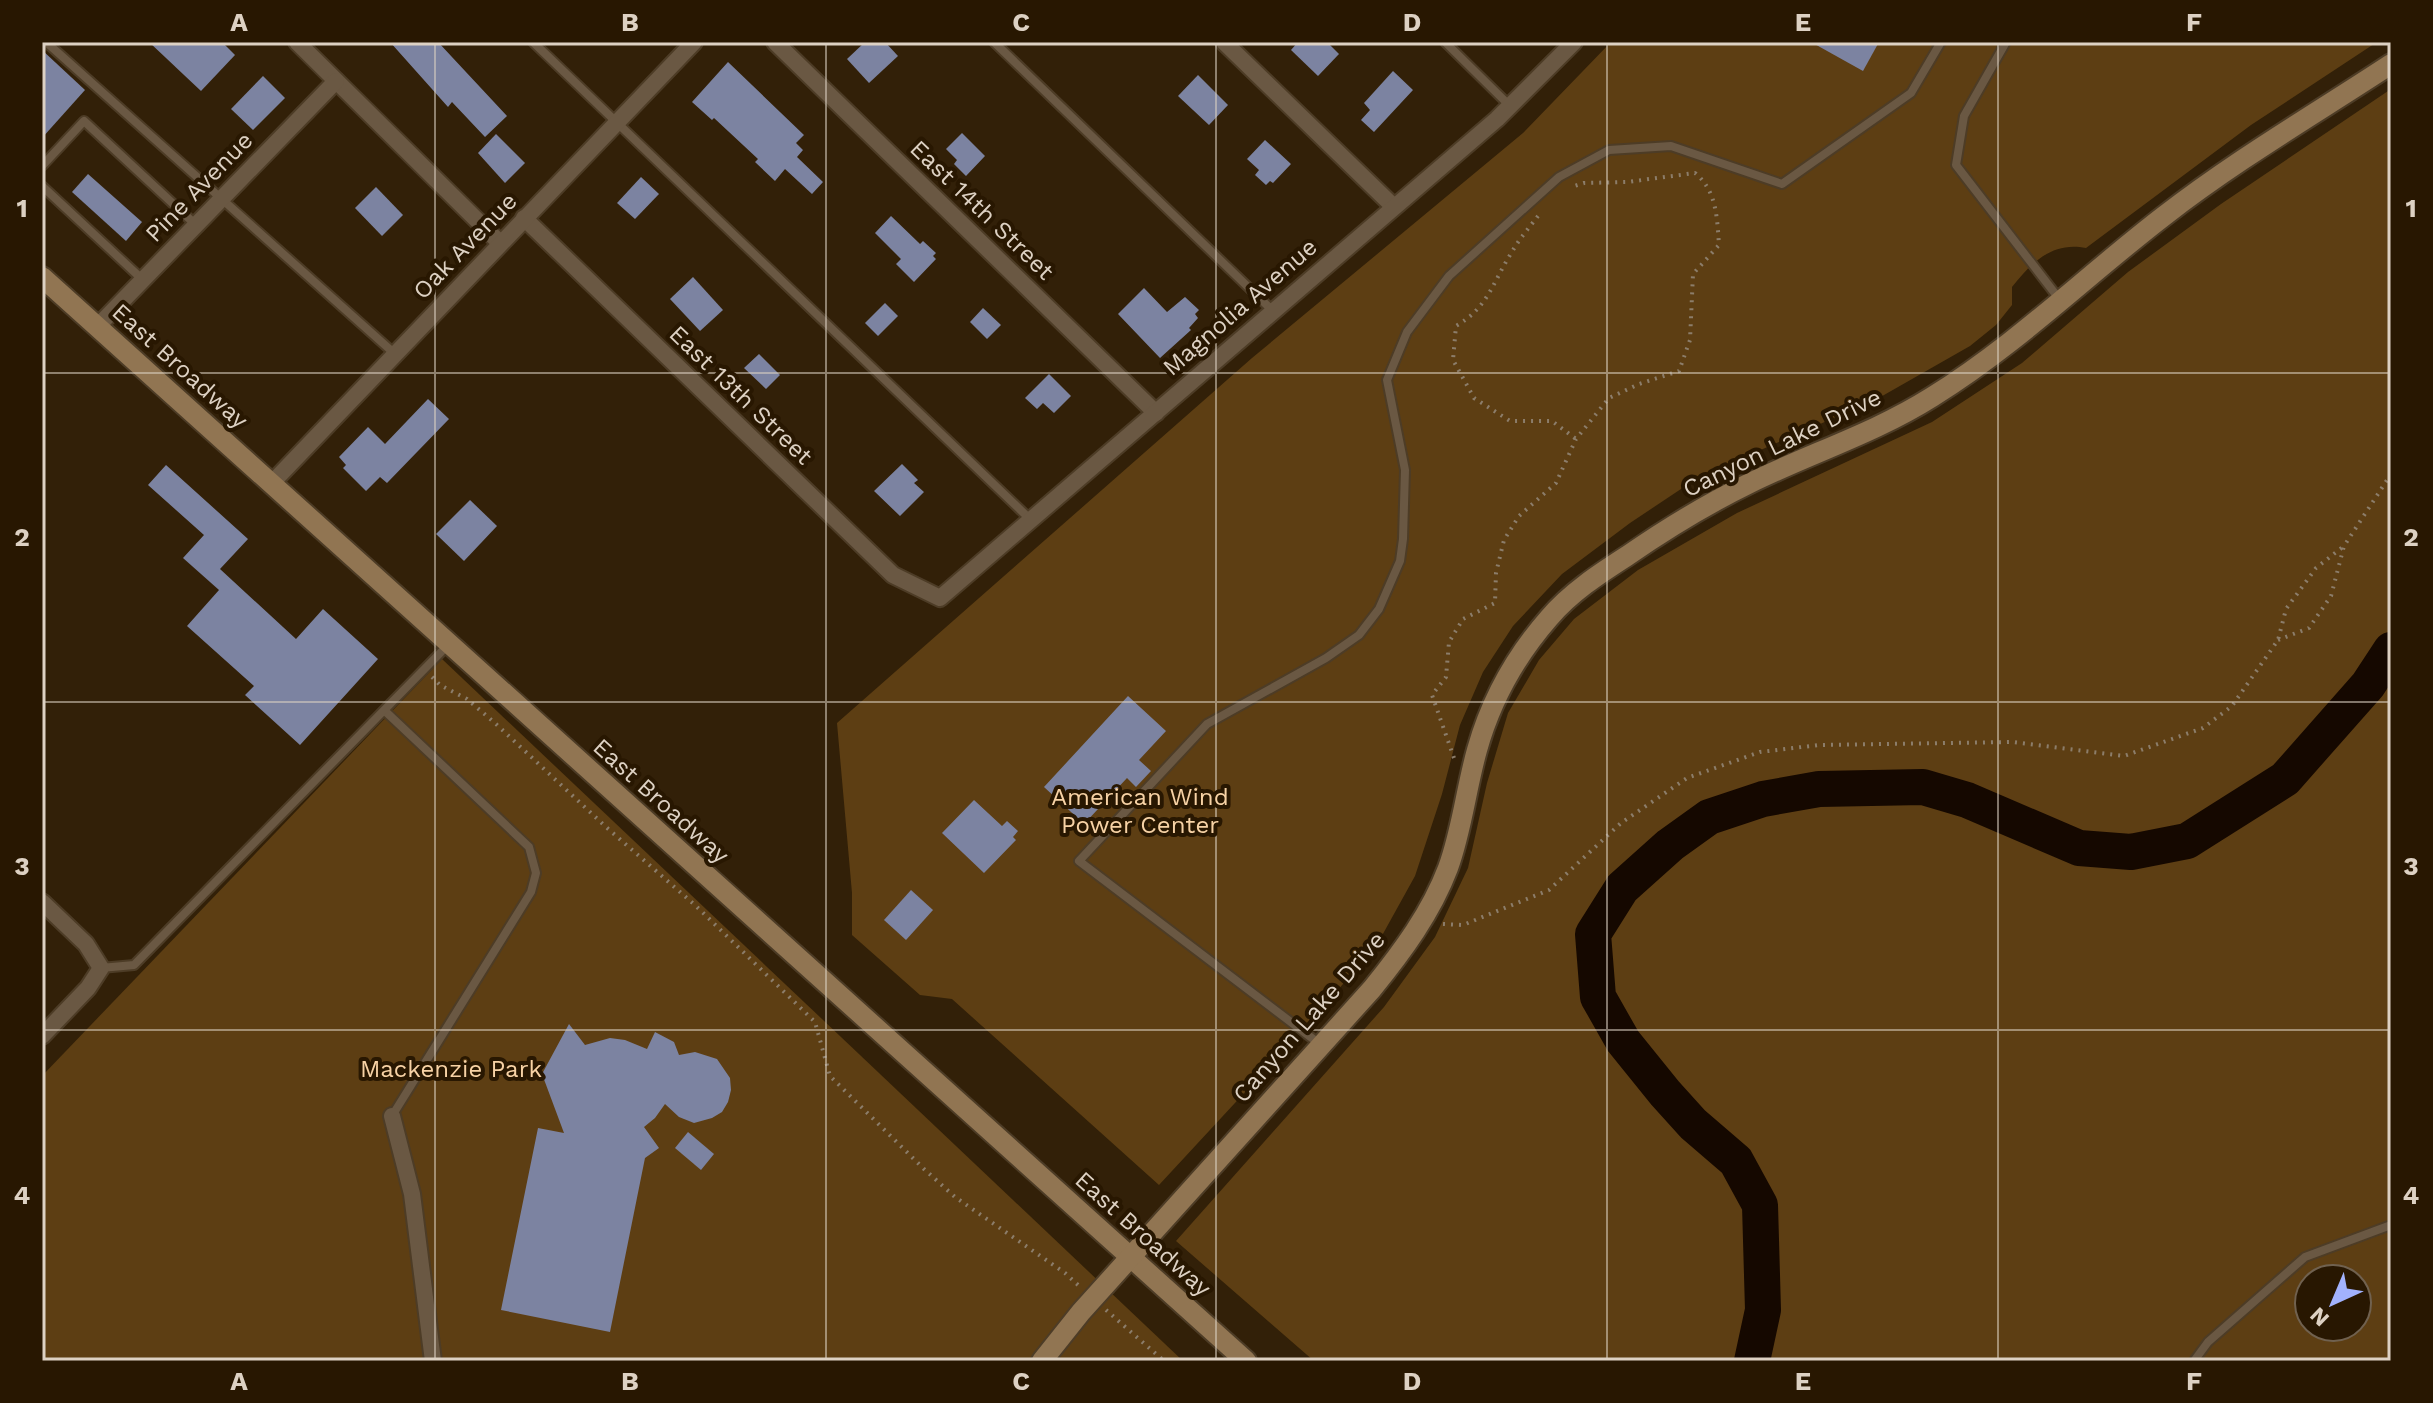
<svg xmlns="http://www.w3.org/2000/svg" width="2433" height="1403" viewBox="0 0 2433 1403" font-family="'Work Sans',sans-serif">
	<rect width="100%" height="100%" fill="#322008"/>
	<g fill="#5d3e13" fill-rule="evenodd">
		<path d="M1611,42H2377L2251,125L2086,248C2053,241 2032,262 2012,287V305L1996,325L1970,346L1877,399L1699,477L1630,523L1562,574L1513,626L1483,672L1460,725L1442,794L1415,876L1379,941L1322,1009L1159,1185L952,999L920,995L852,935V893L837,723L1252,358L1523,133Z"/>
		<path d="M2391,89V1361H1314L1176,1241L1384,1007L1435,937L1468,868L1487,783L1508,713L1539,660L1574,619L1638,570L1737,513L1932,422L2022,363L2128,272L2221,204ZM2309,1279H2357V1327H2309Z"/>
		<polygon points="442,659 1183,1361 42,1361 42,1076"/>
	</g>
	<g fill="none" stroke-linecap="round" stroke-linejoin="round">
		<polyline stroke="#150800" stroke-width="36" points="1752,1361 1763,1310 1760,1205 1736,1161 1693,1124 1665,1093 1623,1041 1598,997 1593,934 1622,888 1670,845 1709,817 1763,799 1819,789 1923,787 1967,800 2079,848 2131,852 2187,841 2285,779 2368,685 2391,650"/>
	</g>
	<g fill="#7c83a1">
		<polygon points="149,42 222,42 235,55 201,91"/>
		<polygon points="390,42 438,42 507,116 485,137 452,102 448,107"/>
		<polygon points="865,42 885,42 898,56 869,83 847,59"/>
		<polygon points="1298,42 1327,42 1339,54 1318,76 1291,50"/>
		<polygon points="1811,42 1879,42 1863,71"/>
		<polygon points="42,50 85,90 42,138"/>
		<polygon points="728,62 804,135 796,143 803,150 797,157 823,182 812,194 785,169 775,181 755,162 758,159 714,118 712,120 692,102"/>
		<polygon points="1393,71 1413,90 1374,132 1361,120 1370,110 1364,103"/>
		<polygon points="1198,75 1228,105 1209,125 1178,96"/>
		<polygon points="263,76 285,98 253,130 231,109"/>
		<polygon points="962,133 985,156 966,176 954,164 957,160 946,149"/>
		<polygon points="496,134 525,163 505,183 478,153"/>
		<polygon points="1265,140 1291,164 1273,183 1270,181 1266,185 1255,175 1259,170 1247,159"/>
		<polygon points="88,174 142,222 126,241 72,192"/>
		<polygon points="641,177 659,194 635,219 617,203"/>
		<polygon points="376,187 403,215 382,236 355,208"/>
		<polygon points="891,216 918,242 920,244 923,241 936,253 933,256 936,259 914,282 896,264 901,259 875,233"/>
		<polygon points="693,277 723,310 700,331 670,299"/>
		<polygon points="1144,288 1167,312 1185,297 1199,310 1195,314 1198,318 1189,328 1191,330 1160,358 1118,314"/>
		<polygon points="885,303 898,316 878,336 865,323"/>
		<polygon points="983,308 1001,325 987,339 970,322"/>
		<polygon points="759,354 780,375 766,389 744,368"/>
		<polygon points="1049,374 1071,396 1054,413 1043,403 1037,409 1025,398"/>
		<polygon points="428,399 449,419 387,483 380,477 366,491 343,468 346,465 339,457 368,427 385,444"/>
		<polygon points="902,464 918,480 914,483 924,492 900,516 874,491"/>
		<polygon points="166,465 248,539 220,569 296,639 323,609 378,659 300,745 245,695 254,686 187,626 219,590 183,558 204,535 148,485"/>
		<polygon points="470,500 497,526 464,561 436,534"/>
		<polygon points="1128,696 1166,731 1139,760 1151,771 1136,787 1127,778 1084,824 1044,787"/>
		<polygon points="974,800 1002,826 1007,821 1018,831 1013,837 1016,840 984,873 942,833"/>
		<polygon points="911,890 933,910 906,940 884,920"/>
		<polygon points="569,1024 585,1045 610,1038 625,1040 647,1049 655,1032 674,1042 679,1055 695,1052 717,1059 730,1078 731,1090 728,1102 722,1112 712,1118 694,1123 679,1117 665,1104 655,1118 644,1127 659,1148 645,1158 610,1332 501,1310 538,1128 564,1133 542,1074"/>
		<polygon points="688,1132 714,1154 701,1170 675,1148"/>
	</g>
	<g fill="none" stroke-linecap="round" stroke-linejoin="round">
		<g stroke="#4d3c26" stroke-width="12">
			<g id="lane">
				<polyline points="46,42 395,354"/>
				<polyline points="533,42 1032,521"/>
				<polyline points="994,42 1272,310"/>
				<polyline points="1445,42 1510,106"/>
				<polyline points="2006,42 1964,116 1956,165 2060,300"/>
				<polyline points="42,166 84,121 196,225"/>
				<polyline points="42,186 143,280"/>
				<polyline points="385,711 529,847 536,873 531,892 392,1116"/>
				<polyline points="101,968 134,965 449,644"/>
				<polyline points="1321,1045 1079,861 1207,724 1326,658 1359,635 1379,609 1400,561 1403,539 1405,470 1387,380 1407,332 1449,276 1559,177 1609,150 1671,146 1782,184 1911,93 1941,42"/>
				<polyline points="2194,1361 2208,1342 2305,1257 2391,1225"/>
			</g>
		</g>
		<g stroke="#4d3c26" stroke-width="20">
			<g id="street">
				<polyline points="297,42 500,243"/>
				<polyline points="775,42 1156,413"/>
				<polyline points="1224,42 1394,207"/>
				<polyline points="524,218 893,575 940,598 1497,119 1574,42"/>
				<polyline points="97,327 336,81"/>
				<polyline points="271,484 694,42"/>
				<polyline points="42,902 86,944 101,968 88,988 42,1036"/>
				<polyline points="392,1116 412,1194 433,1361"/>
			</g>
		</g>
		<g stroke="#4d3c26" stroke-width="24">
			<g id="secondary">
				<polyline points="42,277 1246,1361"/>
				<path d="M1042,1361L1081,1312L1372,989C1402,952 1431,913 1448,868C1462,830 1466,789 1477,750C1491,700 1515,657 1549,618C1570,593 1599,574 1627,556C1666,529 1707,504 1750,483C1811,453 1875,433 1932,397C2016,345 2086,276 2164,216C2236,160 2315,114 2391,64"/>
			</g>
		</g>
		<g stroke="#8c7d6a" stroke-width="4" stroke-dasharray="2 6" stroke-linecap="butt">
			<path d="M1538,216C1529,228 1519,239 1512,252C1493,281 1489,307 1456,326L1453,360L1474,398L1510,421H1552L1576,439"/>
			<polyline points="2278,640 2309,628 2331,596 2344,546 2391,474"/>
			<polyline points="432,677 440,685 467,699 496,724 606,827 696,906 815,1022 830,1076 924,1169 955,1197 1065,1273 1078,1285"/>
			<path d="M1454,758L1432,695L1446,677L1449,642L1463,619L1495,603L1496,573L1504,540L1519,516L1556,483L1576,439L1609,398L1639,384L1679,371L1690,340L1693,274L1719,245C1717,218 1717,191 1695,173L1627,182L1584,183L1571,187"/>
			<polyline points="1443,924 1463,925 1549,890 1621,823 1687,778 1760,752 1819,745 2013,742 2124,756 2203,728 2232,706 2278,640 2286,609 2316,568 2344,546"/>
			<polyline points="1106,1310 1164,1361"/>
		</g>
		<use href="#lane" stroke="#6a5843" stroke-width="8"/>
		<use href="#street" stroke="#6a5843" stroke-width="16"/>
		<use href="#secondary" stroke="#917552" stroke-width="20"/>
	</g>
	<path fill="none" stroke="#ddd1c3" stroke-width="2" stroke-opacity="0.55" d="M435,42V1361M826,42V1361M1216,42V1361M1607,42V1361M1998,42V1361M42,373H2391M42,702H2391M42,1030H2391"/>
	<g text-anchor="middle" stroke-width="8" stroke-linejoin="round" paint-order="stroke">
		<g font-size="24" fill="#ddd1c3" stroke="#281701">
			<text transform="translate(199 187) rotate(-46)" y="8">Pine Avenue</text>
			<text transform="translate(982 210) rotate(44)" y="8">East 14th Street</text>
			<text transform="translate(465 246) rotate(-46)" y="8">Oak Avenue</text>
			<text transform="translate(1240 307) rotate(-41)" y="8">Magnolia Avenue</text>
			<text transform="translate(180 366) rotate(42)" y="8">East Broadway</text>
			<text transform="translate(741 395) rotate(44)" y="8">East 13th Street</text>
			<text transform="translate(1782 443) rotate(-26)" y="8">Canyon Lake Drive</text>
			<text transform="translate(661 801) rotate(42)" y="8">East Broadway</text>
			<text transform="translate(1309 1017) rotate(-49)" y="8">Canyon Lake Drive</text>
			<text transform="translate(1143 1234) rotate(42)" y="8">East Broadway</text>
		</g>
		<g font-size="24" fill="#f7d2a5" stroke="#281701">
			<text x="1140" y="805">American Wind<tspan x="1140" dy="28">Power Center</tspan></text>
			<text x="451" y="1077">Mackenzie Park</text>
		</g>
	</g>
	<rect width="2433" height="1403" fill="none" stroke="#281701" stroke-width="88"/>
	<g transform="translate(2333 1303) rotate(224)"><circle r="38" fill="#281701" stroke="#70614f" stroke-width="2"/>
	<path d="M0-6L14 30L0 20L-14 30Z" fill="#a2b2fd"/>
	<text y="-12" font-size="22" font-weight="bold" text-anchor="middle" fill="#ddd1c3">N</text>
	</g>
	<rect x="44" y="44" width="2345" height="1315" fill="none" stroke="#ddd1c3" stroke-width="3"/>
	<g font-size="26" text-anchor="middle" font-weight="bold" fill="#ddd1c3">
		<text x="239" y="31">A</text>
		<text x="630" y="31">B</text>
		<text x="1021" y="31">C</text>
		<text x="1412" y="31">D</text>
		<text x="1803" y="31">E</text>
		<text x="2194" y="31">F</text>
		<text x="22" y="217">1</text>
		<text x="2411" y="217">1</text>
		<text x="22" y="546">2</text>
		<text x="2411" y="546">2</text>
		<text x="22" y="875">3</text>
		<text x="2411" y="875">3</text>
		<text x="22" y="1204">4</text>
		<text x="2411" y="1204">4</text>
		<text x="239" y="1390">A</text>
		<text x="630" y="1390">B</text>
		<text x="1021" y="1390">C</text>
		<text x="1412" y="1390">D</text>
		<text x="1803" y="1390">E</text>
		<text x="2194" y="1390">F</text>
	</g>
</svg>
